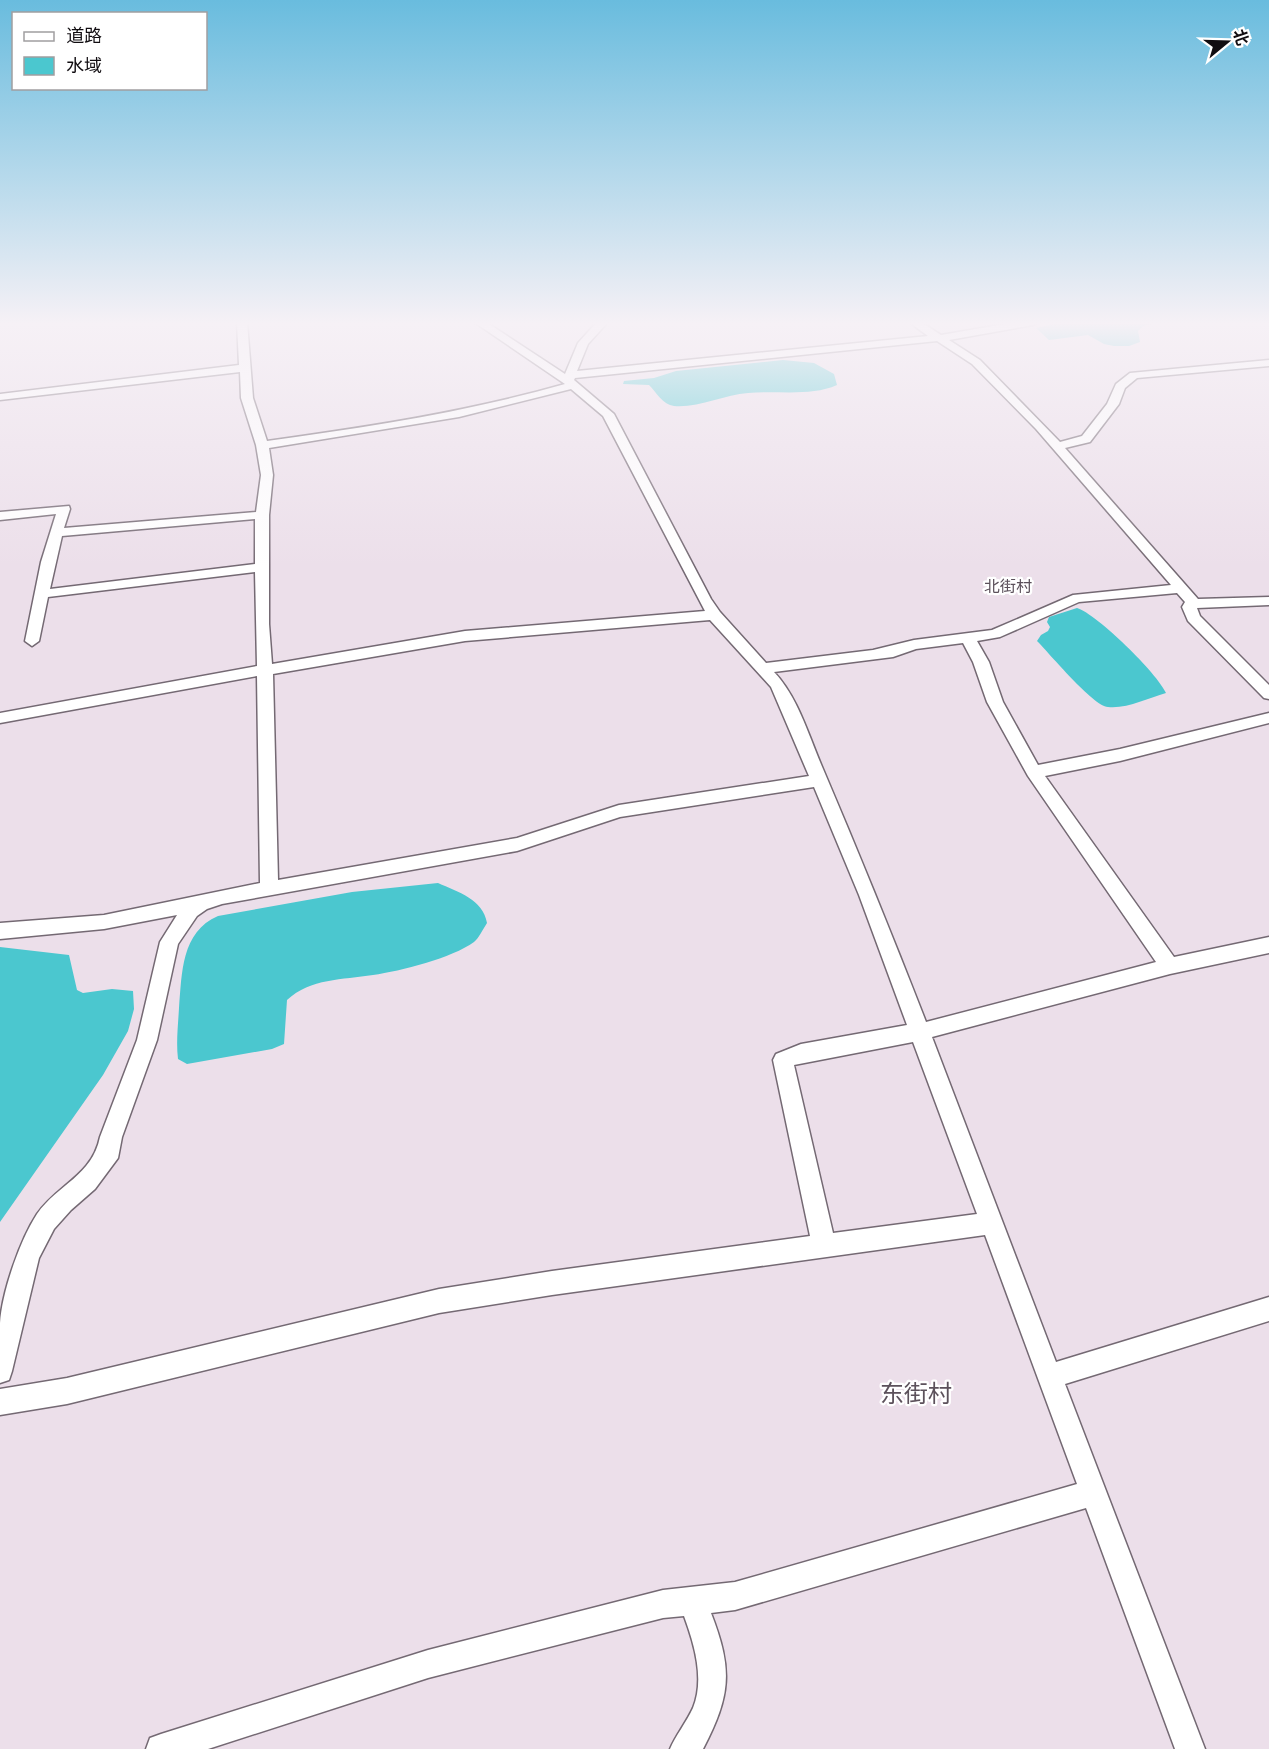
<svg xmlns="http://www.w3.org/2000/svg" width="1269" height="1749" viewBox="0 0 1269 1749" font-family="'Space Grotesk','Noto Sans SC',sans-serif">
	<rect width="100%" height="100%" fill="#ecdfea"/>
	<g fill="#4bc7cf">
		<polygon points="1063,322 1162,322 1143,326 1138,331 1140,342 1129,346 1114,346 1104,344 1088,335 1049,340 1036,328"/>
		<path d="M783,360L814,363L834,374L837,385C810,397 776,390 748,393C724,395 698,408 674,406C663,405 656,392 649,385L623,384L624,381L654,378L676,371Z"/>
		<path d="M1077,608C1097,614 1158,674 1166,693C1148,698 1127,709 1108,707C1093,706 1050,654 1037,641L1041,635L1048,631L1050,627L1047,622L1049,617Z"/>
		<path d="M438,883C458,892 483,899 487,923C483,929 479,938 474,942C452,958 401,971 373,975C342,980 311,978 287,1000L284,1044L272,1049L187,1064L178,1059C176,1042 178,1026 179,1008C182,973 181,932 218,916L352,892Z"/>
		<polygon points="0,947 69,955 77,990 83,993 112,989 133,991 134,1009 128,1031 103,1075 0,1222"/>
	</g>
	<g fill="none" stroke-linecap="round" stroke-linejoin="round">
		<g stroke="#746973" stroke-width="3">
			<path id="minor" d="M237,322H247L253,398L267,441C367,427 467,412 565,384L474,322H486L565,374L578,343L597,322H608L588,344L577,371L928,336L909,322H921L941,335L1016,322H1038L1033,325L949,340L980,360L1060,442L1082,436L1107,404L1116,384L1130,373L1269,360V366L1137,378L1125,388L1119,404L1090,442L1065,448L1198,599L1269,597V605L1197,608L1200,616L1269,685V699L1264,698L1188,621L1182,607L1185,602L1177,593L1079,602L1000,637L977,641L989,662L1003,702L1038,765L1120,749L1269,713V723L1120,761L1045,776L1174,957L1269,937V953L1170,974L932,1037L1056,1362L1269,1297V1321L1065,1384L1205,1749H1175L1086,1508L735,1610L711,1613C733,1670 731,1695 703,1749H670C676,1735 686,1723 693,1708C705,1679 694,1643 684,1616L663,1618L428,1678L208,1749H146L150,1738L161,1734L428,1650L663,1590L735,1582L1077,1484L985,1235L552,1295L439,1313L67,1404L0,1415V1389L67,1378L439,1289L552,1271L810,1236L773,1060L776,1054L801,1044L907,1025L859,895L814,787L620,817L517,851L222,904L207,909L197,916L178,944L157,1040L122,1137L118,1158L95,1189L71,1210L54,1229L39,1258L12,1371L9,1380L0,1383C0,1363 0,1343 0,1323C2,1292 20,1240 37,1214C58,1184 92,1176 100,1137L137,1040L160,942L177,915L104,929L0,939V923L104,915L260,883L257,676L0,723V713L257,666L255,572L48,597L39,641L32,646L25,641L41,562L56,514L0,520V512L69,506L70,509L64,528L256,512L261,475L256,445L241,398L240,372L0,400V394L239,365ZM937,341L972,364L1036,429L1171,585L1073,595L992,630L914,640L873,650L766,663L720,612L711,599L614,414L574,380L575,378ZM571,389L603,416L705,611L465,631L272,664L269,624V515L273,475L269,448L459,417ZM255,519V564L50,589L62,536ZM710,620L771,687L809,776L619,805L517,838L278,880L273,674L465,641ZM963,643L973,662L987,702L1028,776L1156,962L926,1022C893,937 858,851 823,769C809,737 798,697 774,672L893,657L916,649ZM913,1042L977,1214L833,1233L794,1065Z"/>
		</g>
		<use href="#minor" fill="#fff" fill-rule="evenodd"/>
	</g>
	<linearGradient id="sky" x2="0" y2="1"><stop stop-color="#69bcde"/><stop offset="0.57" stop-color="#f6f1f6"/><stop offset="1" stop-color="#f6f1f6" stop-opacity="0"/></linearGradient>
	<rect width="1269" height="567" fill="url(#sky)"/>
	<g text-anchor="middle" stroke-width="4.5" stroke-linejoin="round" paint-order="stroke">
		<g font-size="16" fill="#5c515b" stroke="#fff">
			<text x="1008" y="592">北街村</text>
		</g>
		<g font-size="24" fill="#5c515b" stroke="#fff">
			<text x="916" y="1402">东街村</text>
		</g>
	</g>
	<rect x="12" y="12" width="195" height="78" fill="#ffffff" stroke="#a09ea0" stroke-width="1.5"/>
	<rect x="24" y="32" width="30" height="9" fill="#ffffff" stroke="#a09ea0" stroke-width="1.5"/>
	<text x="66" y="42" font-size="18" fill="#110d11">道路</text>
	<rect x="24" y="57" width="30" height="18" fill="#4bc7cf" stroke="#a09ea0" stroke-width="1.5"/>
	<text x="66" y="72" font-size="18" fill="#110d11">水域</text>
	<g transform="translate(1227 42) rotate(71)" stroke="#ffffff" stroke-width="4.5" paint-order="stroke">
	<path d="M0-4.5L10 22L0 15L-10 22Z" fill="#110d11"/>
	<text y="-9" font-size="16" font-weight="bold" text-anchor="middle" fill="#110d11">北</text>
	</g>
</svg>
